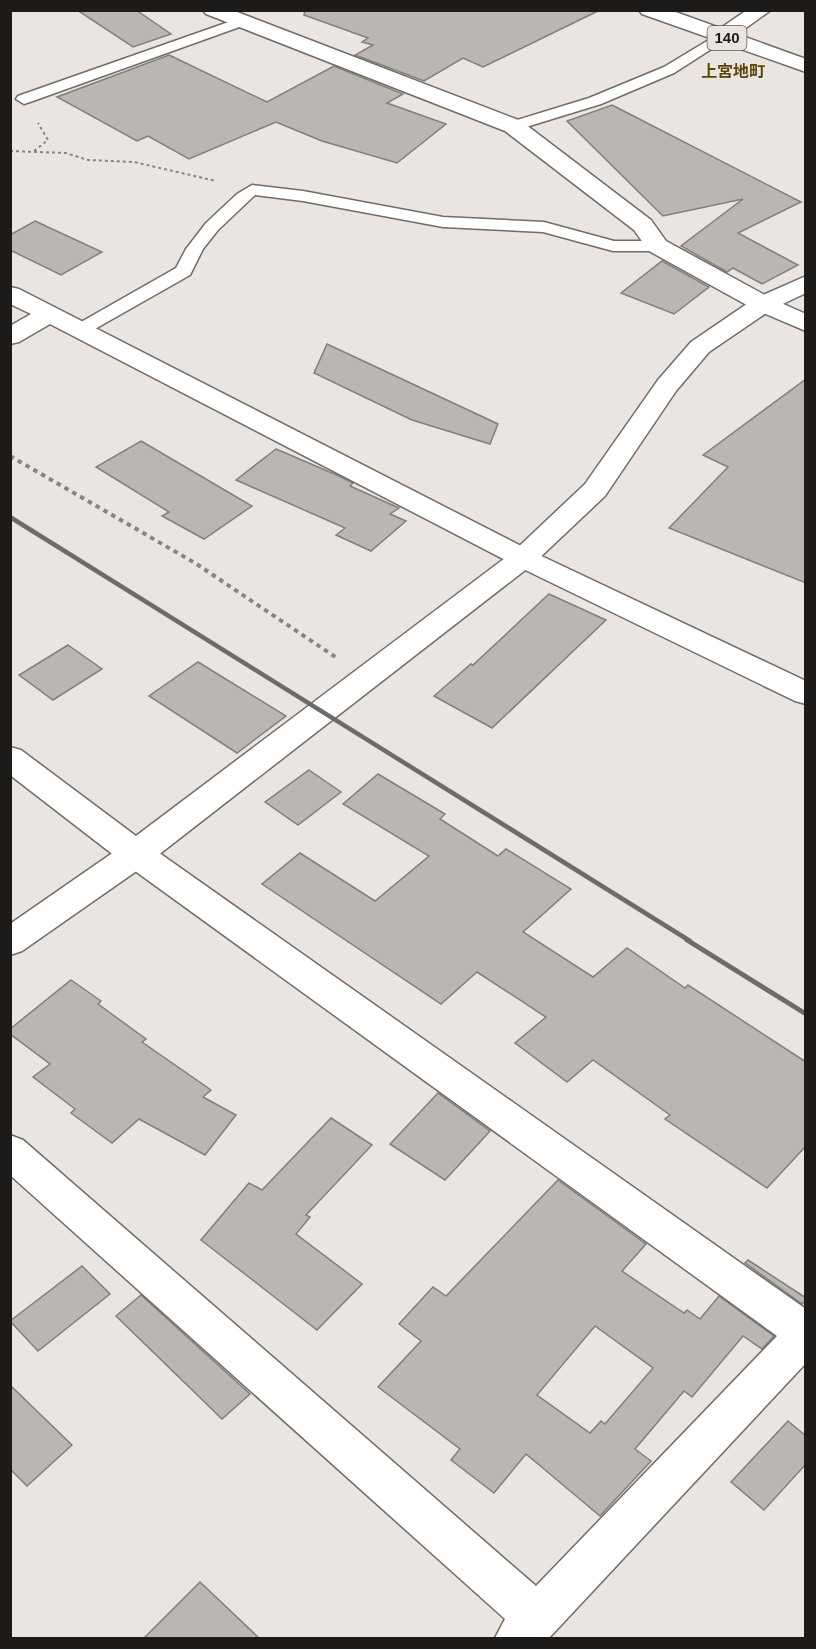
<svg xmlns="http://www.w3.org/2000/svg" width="816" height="1649" viewBox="0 0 816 1649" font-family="Arial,'Noto Sans JP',sans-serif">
	<rect width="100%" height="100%" fill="#eae5e0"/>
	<g fill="#bab6b1" stroke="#837f7a" stroke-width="1.5" fill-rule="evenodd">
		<polygon points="77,10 136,10 171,34 133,47"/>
		<polygon points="305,10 600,10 483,67 463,58 424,81 355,55 373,45 362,42 368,38 304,15"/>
		<polygon points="169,55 267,102 334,66 403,94 387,103 446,124 397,163 322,141 276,122 189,159 148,136 137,141 57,97"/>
		<polygon points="612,105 801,202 738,233 798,265 762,284 733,268 727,272 681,246 743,199 663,216 567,121"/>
		<polygon points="35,221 102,252 61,275 10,250 10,235"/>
		<polygon points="662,261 709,287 674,314 621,293"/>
		<polygon points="327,344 498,424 490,444 412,420 314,373"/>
		<polygon points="806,379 806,583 669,528 728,467 703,455"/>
		<polygon points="141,441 252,506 204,539 162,516 169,512 96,467"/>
		<polygon points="276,449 339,476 353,483 350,486 399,508 390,514 406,521 371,551 336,535 345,528 236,480"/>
		<polygon points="549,594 606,620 492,728 434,696 471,664 473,665"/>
		<polygon points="68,645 102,669 53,700 19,675"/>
		<polygon points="198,662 286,716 237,753 149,696"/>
		<polygon points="309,770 341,792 298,825 265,802"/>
		<polygon points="378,774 445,814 440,819 498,856 506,849 571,889 523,932 593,977 627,948 685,988 688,985 806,1062 806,1146 767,1188 665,1119 670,1115 593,1060 567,1082 515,1043 546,1017 477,972 441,1004 262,884 300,853 375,901 429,856 343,804"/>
		<polygon points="71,980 101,1001 98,1004 146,1039 142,1042 211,1090 203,1097 236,1115 205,1155 139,1119 112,1143 71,1113 75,1109 33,1077 50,1064 10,1034 10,1029"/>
		<polygon points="438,1093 490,1131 445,1180 390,1144"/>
		<polygon points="331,1118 372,1145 306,1215 310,1217 296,1234 362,1284 317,1330 201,1240 249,1183 262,1190"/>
		<path d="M558,1180L646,1244L622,1271L684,1313L687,1310L700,1319L719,1296L774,1336L762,1349L743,1336L692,1397L684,1391L635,1449L651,1461L600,1516L526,1454L494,1493L451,1460L460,1449L378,1387L421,1341L399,1324L433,1287L446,1296ZM595,1326L653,1368L605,1424L601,1421L590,1433L537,1395Z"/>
		<polygon points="748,1260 806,1298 806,1300 802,1304 745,1263"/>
		<polygon points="82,1266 110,1294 38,1351 10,1321"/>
		<polygon points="141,1295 250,1394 222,1419 116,1316"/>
		<polygon points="10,1385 72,1445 27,1486 10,1469"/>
		<polygon points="788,1421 806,1436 806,1464 764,1510 731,1482"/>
		<polygon points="200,1582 259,1638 144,1638"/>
	</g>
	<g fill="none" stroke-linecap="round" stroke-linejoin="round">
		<g stroke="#706c68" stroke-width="3">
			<g id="service">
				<polygon points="240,18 247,22 245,25 30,102 24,104 16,99 18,96"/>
				<polygon points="722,32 729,36 727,39 674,73 601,104 513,131 505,126 507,123 589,98 664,67"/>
				<polygon points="252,185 303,191 443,217 544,222 614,241 657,241 663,242 666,246 663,250 657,251 613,251 543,232 443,227 303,201 255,195 218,230 203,249 190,275 86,334 74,334 71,330 74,326 176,268 186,249 206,223 237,194"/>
			</g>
		</g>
		<g stroke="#706c68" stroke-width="3">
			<g id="minor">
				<polygon points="203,10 232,10 521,121 651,220 666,241 772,299 806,314 806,331 754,309 649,251 634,230 505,131 206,14"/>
				<polygon points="747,10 771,10 729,40 722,42 715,40 712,36 715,32"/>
				<polygon points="10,287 19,289 533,552 806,681 806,704 795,701 513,564 50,324 19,342 10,344 10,326 31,314 10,304"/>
				<polygon points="10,747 21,750 148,845 806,1309 806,1363 549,1638 495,1638 505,1619 10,1175 10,1135 23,1140 536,1586 777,1336 124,863 10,775"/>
			</g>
		</g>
		<g stroke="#706c68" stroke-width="3">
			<polygon id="tertiary" points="806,276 806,293 772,309 709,352 676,391 605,496 533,564 148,863 22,951 10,955 10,924 124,845 513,552 585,484 658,380 691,342 754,299"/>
		</g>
		<g stroke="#706c68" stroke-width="3">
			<polygon id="trunk" points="639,10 670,10 806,59 806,72 642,14"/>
		</g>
		<g stroke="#888581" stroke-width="2" stroke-dasharray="3 3" stroke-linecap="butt">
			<polyline points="10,151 66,153 88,160 134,162 216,181"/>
			<polyline points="34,151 48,140 38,123"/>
		</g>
		<polyline stroke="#888581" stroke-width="4" stroke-dasharray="4.5 4.5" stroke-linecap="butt" points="10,456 195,563 337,658"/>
		<use href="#service" fill="#fff" fill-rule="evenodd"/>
		<use href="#minor" fill="#fff" fill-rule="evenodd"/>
		<use href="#tertiary" fill="#fff" fill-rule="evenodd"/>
		<use href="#trunk" fill="#fff" fill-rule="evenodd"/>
		<polyline stroke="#6e6b68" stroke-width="4.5" points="10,517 690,941"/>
		<polyline stroke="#6e6b68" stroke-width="5" points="687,940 806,1014"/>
	</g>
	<g text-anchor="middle" stroke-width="6" stroke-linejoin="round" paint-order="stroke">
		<rect fill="#eae5e0" stroke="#5a5855" stroke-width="1.5" x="707.5" y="26" width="39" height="24" rx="4.5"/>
		<g font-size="15" font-weight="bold" fill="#1c1b19">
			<text x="727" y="43">140</text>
		</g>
		<g font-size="16" font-weight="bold" fill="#584908" stroke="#eae5e0">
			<text x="733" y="77">上宮地町</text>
		</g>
	</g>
	<rect width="816" height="1649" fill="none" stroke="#1c1b19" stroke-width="24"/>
</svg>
